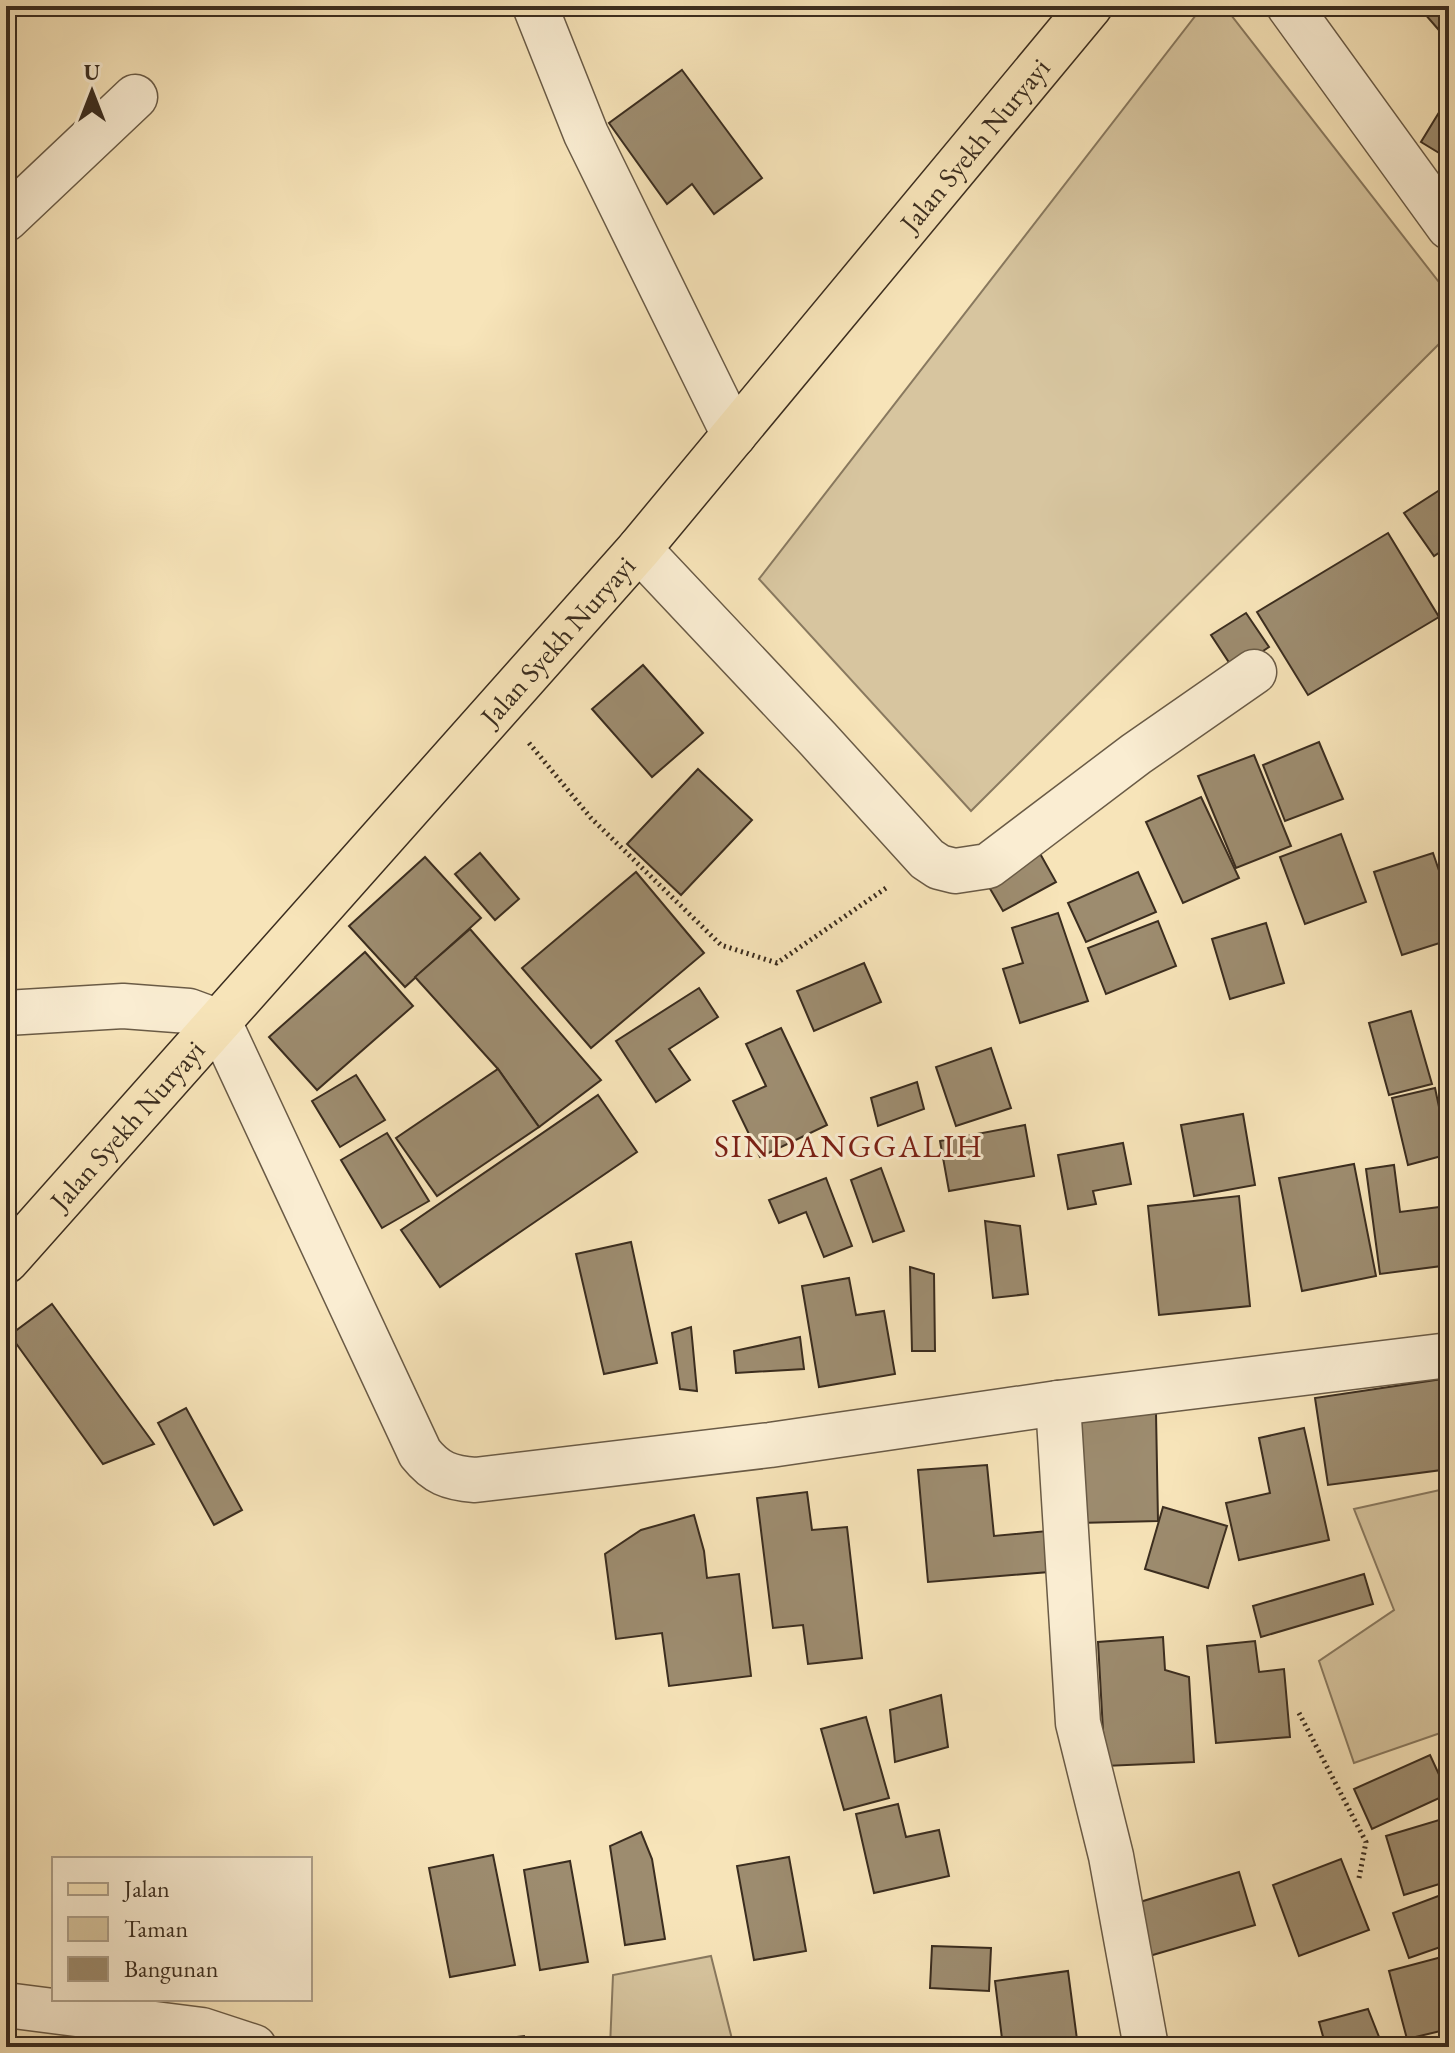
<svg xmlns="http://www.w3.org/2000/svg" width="1455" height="2053" viewBox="0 0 1455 2053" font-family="'EB Garamond',serif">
	<rect width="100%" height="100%" fill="#f7e4b9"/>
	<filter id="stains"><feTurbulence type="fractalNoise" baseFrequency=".0025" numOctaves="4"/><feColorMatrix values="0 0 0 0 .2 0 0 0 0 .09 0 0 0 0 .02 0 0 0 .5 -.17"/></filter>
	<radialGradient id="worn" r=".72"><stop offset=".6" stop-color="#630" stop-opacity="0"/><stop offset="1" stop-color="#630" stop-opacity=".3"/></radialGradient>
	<g fill="#d7c59f" stroke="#89795f" stroke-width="2">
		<polygon points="1203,6 1224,6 1449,295 1449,334 971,811 759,579"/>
		<polygon points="1449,1488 1449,1730 1354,1763 1319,1661 1394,1610 1354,1509"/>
		<polygon points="711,1956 734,2047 610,2047 613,1975"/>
	</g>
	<g fill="#9d8c6f" stroke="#3b2d1f" stroke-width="2">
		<polygon points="1418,6 1449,6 1449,31 1444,36"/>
		<polygon points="682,70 762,178 714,214 692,184 667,204 609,123"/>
		<polygon points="1449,96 1449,159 1421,142"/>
		<polygon points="1449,484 1449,546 1434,556 1404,513"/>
		<polygon points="1388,533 1439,617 1308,695 1257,612"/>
		<polygon points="1246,613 1269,647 1234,670 1211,635"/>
		<polygon points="643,665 703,733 652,777 592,709"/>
		<polygon points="1319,742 1343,799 1285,821 1263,765"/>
		<polygon points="1254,755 1291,846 1236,868 1198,776"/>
		<polygon points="698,769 752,820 681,895 627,844"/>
		<polygon points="1201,797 1239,878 1183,903 1146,822"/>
		<polygon points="1341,834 1366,902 1305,924 1280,857"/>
		<polygon points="1038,850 1056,882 1003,911 985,880"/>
		<polygon points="480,853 519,899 495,920 455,874"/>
		<polygon points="1433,853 1449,900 1449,940 1402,955 1374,872"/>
		<polygon points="425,857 481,918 405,987 349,926"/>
		<polygon points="636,872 704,953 591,1048 522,968"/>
		<polygon points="1138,872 1156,912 1086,942 1068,903"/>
		<polygon points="1058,913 1088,1001 1020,1023 1003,969 1023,963 1012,928"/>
		<polygon points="1158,921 1176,966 1106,994 1088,948"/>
		<polygon points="1266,923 1284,983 1230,999 1212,939"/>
		<polygon points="470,929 601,1080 539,1127 498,1069 415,977"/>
		<polygon points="365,952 413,1006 317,1090 269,1037"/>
		<polygon points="864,963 881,1002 814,1031 797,991"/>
		<polygon points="699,988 718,1017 669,1049 690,1080 656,1102 616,1041"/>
		<polygon points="1411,1011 1432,1084 1389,1095 1369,1023"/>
		<polygon points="781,1028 827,1125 760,1157 733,1101 766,1086 746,1044"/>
		<polygon points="991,1048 1011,1108 956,1126 936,1067"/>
		<polygon points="498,1069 539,1127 437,1196 396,1138"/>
		<polygon points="356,1075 385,1120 340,1147 312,1101"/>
		<polygon points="917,1082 924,1109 878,1126 871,1098"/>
		<polygon points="1435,1088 1449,1154 1408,1165 1392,1098"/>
		<polygon points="598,1095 637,1152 440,1287 401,1230"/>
		<polygon points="1243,1114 1255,1185 1194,1196 1181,1125"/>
		<polygon points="1025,1125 1034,1176 949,1191 940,1141"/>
		<polygon points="387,1133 429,1201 382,1228 341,1160"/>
		<polygon points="1123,1143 1131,1184 1093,1191 1096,1204 1068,1209 1058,1155"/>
		<polygon points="1354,1164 1376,1276 1302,1291 1279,1178"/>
		<polygon points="1394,1165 1400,1212 1448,1206 1449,1265 1380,1274 1366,1169"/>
		<polygon points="881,1168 904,1231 873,1242 851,1180"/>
		<polygon points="826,1178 852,1246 824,1257 806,1212 779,1223 769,1200"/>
		<polygon points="1239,1196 1250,1306 1159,1315 1148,1206"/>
		<polygon points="985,1221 1020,1226 1028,1294 993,1298"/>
		<polygon points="631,1242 657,1363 604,1374 576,1254"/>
		<polygon points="910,1267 934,1274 935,1351 912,1351"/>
		<polygon points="849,1278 856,1315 884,1311 895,1374 819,1387 802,1286"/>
		<polygon points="52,1304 154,1444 103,1464 10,1335"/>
		<polygon points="691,1327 697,1391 680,1389 672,1333"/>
		<polygon points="800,1337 804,1369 736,1373 734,1351"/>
		<polygon points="1449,1378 1449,1469 1328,1485 1315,1398"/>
		<polygon points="186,1408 242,1510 214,1525 158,1423"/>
		<polygon points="1156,1413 1158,1521 1078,1523 1077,1414"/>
		<polygon points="1304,1428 1329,1540 1239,1560 1226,1503 1270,1493 1259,1438"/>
		<polygon points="987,1465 994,1536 1058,1530 1061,1571 928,1582 918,1470"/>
		<polygon points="807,1492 812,1530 847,1527 862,1658 808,1664 803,1625 773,1628 757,1498"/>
		<polygon points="1163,1507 1227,1526 1208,1588 1145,1569"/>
		<polygon points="694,1515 704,1551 707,1578 739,1574 751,1676 669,1686 662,1633 616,1639 605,1554 641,1530"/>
		<polygon points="1364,1574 1373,1604 1261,1637 1253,1606"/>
		<polygon points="1163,1637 1165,1670 1189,1677 1194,1762 1105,1766 1098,1642"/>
		<polygon points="1255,1641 1259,1672 1284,1669 1290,1737 1216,1743 1207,1646"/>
		<polygon points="941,1695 948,1747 895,1762 890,1710"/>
		<polygon points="866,1717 889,1798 844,1810 821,1729"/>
		<polygon points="1430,1755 1448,1794 1372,1829 1354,1789"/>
		<polygon points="898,1804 906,1837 939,1830 949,1876 874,1893 856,1814"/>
		<polygon points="1449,1817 1449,1881 1404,1895 1386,1836"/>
		<polygon points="641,1832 652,1859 665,1939 625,1945 610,1846"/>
		<polygon points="493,1855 515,1965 450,1977 429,1868"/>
		<polygon points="789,1857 806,1951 754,1960 737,1866"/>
		<polygon points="1341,1859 1369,1930 1299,1956 1273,1885"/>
		<polygon points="570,1861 588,1962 540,1970 524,1870"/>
		<polygon points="1239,1872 1255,1925 1146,1957 1130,1905"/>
		<polygon points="1449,1892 1449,1944 1409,1958 1393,1913"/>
		<polygon points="932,1946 991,1948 989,1991 930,1988"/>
		<polygon points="1449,1955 1449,2029 1407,2039 1389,1971"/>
		<polygon points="1068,1971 1078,2047 1003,2047 995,1981"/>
		<polygon points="1368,2009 1383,2047 1326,2047 1319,2022"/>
		<polygon points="524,2036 525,2047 457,2047 456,2044"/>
	</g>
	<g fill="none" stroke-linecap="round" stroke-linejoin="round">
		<g stroke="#6a5b46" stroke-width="47">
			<g id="minor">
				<polyline points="535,6 586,134 734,435"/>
				<polyline points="1289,6 1449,227"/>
				<polyline points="6,219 135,97"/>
				<polyline points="639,549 818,739 927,859 939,867 955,871 988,866 1136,754 1254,672"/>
				<path d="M6,1013L123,1006L189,1011L219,1022L420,1453C436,1473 449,1478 475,1480L770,1445L1058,1403L1449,1355"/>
				<polyline points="1058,1403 1078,1723 1111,1856 1146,2047"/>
				<polyline points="6,2005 202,2030 254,2047"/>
			</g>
		</g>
		<g stroke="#3b2d1f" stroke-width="47">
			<g id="major">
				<path id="s1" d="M6,1261L639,549L1090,6"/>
			</g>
		</g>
		<g stroke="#3b2d1f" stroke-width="5" stroke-dasharray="2 4" stroke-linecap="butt">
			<polyline points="529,743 591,818 721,945 777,963 889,886"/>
			<polyline points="1299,1713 1366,1842 1359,1878"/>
		</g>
		<use href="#minor" stroke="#faedd2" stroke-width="44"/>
		<use href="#major" stroke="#f7e4b9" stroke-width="44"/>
	</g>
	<g text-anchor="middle" stroke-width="6" stroke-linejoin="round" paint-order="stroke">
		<g font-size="28" fill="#3b2d1f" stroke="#faedd2">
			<text dy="10" stroke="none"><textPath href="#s1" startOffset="1478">Jalan Syekh Nuryayi</textPath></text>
			<text dy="10" stroke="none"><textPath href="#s1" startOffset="830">Jalan Syekh Nuryayi</textPath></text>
			<text dy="10" stroke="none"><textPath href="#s1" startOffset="182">Jalan Syekh Nuryayi</textPath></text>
		</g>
		<g font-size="32" letter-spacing="2" fill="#7a1f14" stroke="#faedd2">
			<text x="849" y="1157">SINDANGGALIH</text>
		</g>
	</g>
	<rect width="1455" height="2053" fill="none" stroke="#f7e4b9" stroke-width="32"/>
	<rect x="8" y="8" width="1439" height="2037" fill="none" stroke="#3b2d1f" stroke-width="4"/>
	<rect x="16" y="16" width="1423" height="2021" fill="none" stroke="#3b2d1f" stroke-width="2"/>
	<rect x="52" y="1857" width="260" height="144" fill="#faedd2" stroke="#aea08a" stroke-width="2"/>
	<rect x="68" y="1883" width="40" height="12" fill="#f7e4b9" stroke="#aea08a" stroke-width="2"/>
	<text x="124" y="1897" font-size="24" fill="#3b2d1f">Jalan</text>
	<rect x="68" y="1917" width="40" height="24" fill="#d7c59f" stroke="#aea08a" stroke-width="2"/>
	<text x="124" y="1937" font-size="24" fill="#3b2d1f">Taman</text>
	<rect x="68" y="1957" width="40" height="24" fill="#9d8c6f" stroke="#aea08a" stroke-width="2"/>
	<text x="124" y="1977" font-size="24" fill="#3b2d1f">Bangunan</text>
	<g transform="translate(92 92)" stroke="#faedd2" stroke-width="6" paint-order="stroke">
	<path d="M0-6L14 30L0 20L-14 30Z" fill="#3b2d1f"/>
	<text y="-12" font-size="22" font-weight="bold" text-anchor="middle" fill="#3b2d1f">U</text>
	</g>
	<rect width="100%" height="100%" filter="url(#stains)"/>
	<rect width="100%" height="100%" fill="url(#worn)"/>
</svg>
